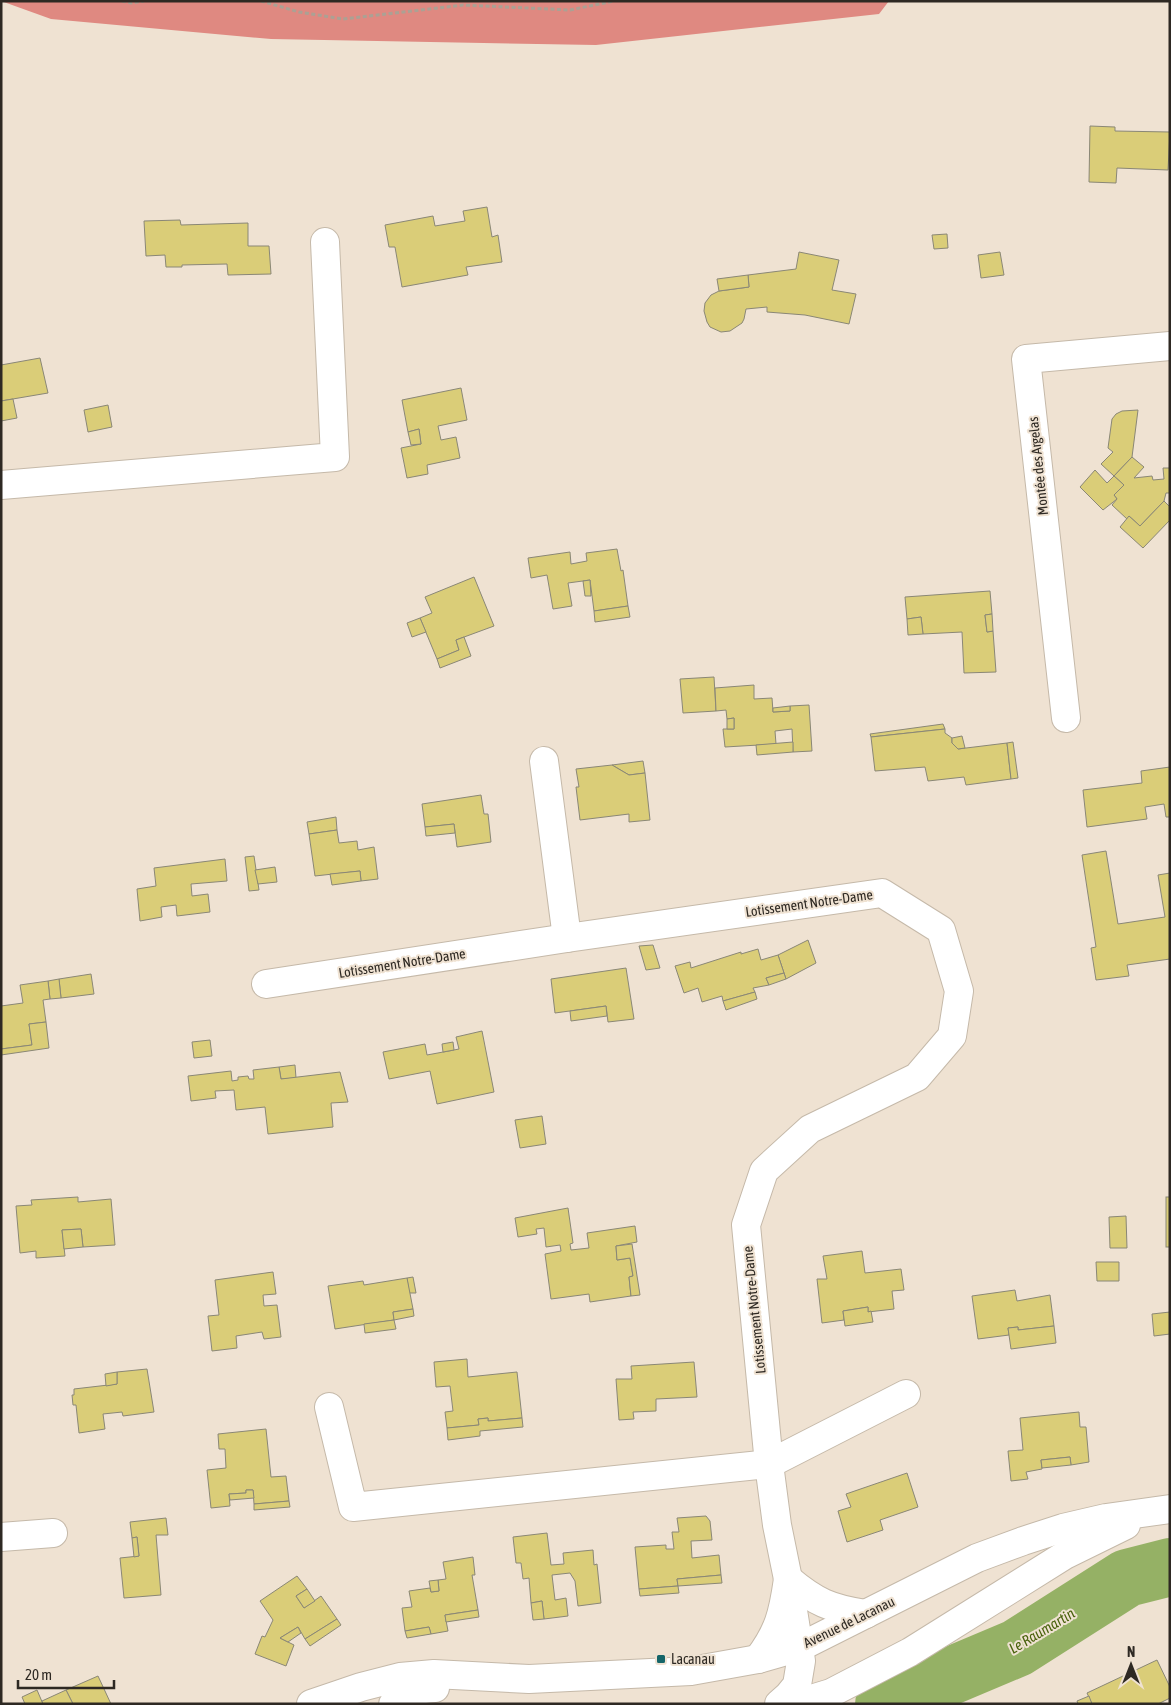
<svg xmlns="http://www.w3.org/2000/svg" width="1171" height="1705" viewBox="0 0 1171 1705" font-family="'Asap Condensed',sans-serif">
	<rect width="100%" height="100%" fill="#efe2d2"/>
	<polygon fill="#df8981" points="1,1 889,1 879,14 596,45 271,39 51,19"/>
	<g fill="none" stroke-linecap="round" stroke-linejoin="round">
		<polyline stroke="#95b165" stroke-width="58" points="884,1704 1017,1648 1127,1578 1170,1567"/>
	</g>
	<g fill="#dacd78" stroke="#8a8776">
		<polygon points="1090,126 1115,127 1115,131 1170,132 1168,170 1117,168 1116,183 1089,182"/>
		<polygon points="487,207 492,237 498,235 502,262 466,267 468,275 402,287 395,247 389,247 385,225 433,216 435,226 465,221 463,211"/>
		<polygon points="180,220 181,225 248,223 248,246 269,246 271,274 228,275 227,264 182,265 182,267 166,267 165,255 146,256 144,221"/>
		<polygon points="947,234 948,248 934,249 932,235"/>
		<polygon points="799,252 839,260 832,290 856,294 849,324 805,315 767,312 767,307 746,309 744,319 742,323 730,331 721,332 710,327 707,322 704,311 705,303 711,295 719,291 749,287 748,275 796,269"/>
		<polygon points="1000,252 1004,275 981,278 978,255"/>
		<polygon points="748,275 749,287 719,291 717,279"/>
		<polygon points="40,358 48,393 1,401 1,365"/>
		<polygon points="461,388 467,420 438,426 441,440 456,437 460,458 427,465 428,474 407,478 401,448 421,444 419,429 408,432 402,400"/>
		<polygon points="13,399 17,418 1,421 1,401"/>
		<polygon points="108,405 112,427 88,432 84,410"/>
		<polygon points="1138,410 1132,457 1114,476 1101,464 1113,452 1108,448 1112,419 1116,414 1122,411"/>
		<polygon points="419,429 421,444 411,445 408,432"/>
		<polygon points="1132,457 1144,467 1134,478 1152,476 1153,480 1164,479 1163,468 1170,468 1170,493 1166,493 1164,501 1140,526 1129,516 1127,519 1112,505 1117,499 1114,495 1124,485 1114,476"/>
		<polygon points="1095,470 1107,483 1114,476 1124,485 1114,495 1117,499 1103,510 1080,487"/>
		<polygon points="1164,501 1170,507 1170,520 1143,548 1120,527 1129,516 1140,526"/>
		<polygon points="617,549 621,571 623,570 628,606 594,611 590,580 568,583 572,606 553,609 547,575 531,578 528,558 570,552 571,564 587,561 586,553"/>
		<polygon points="474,577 494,626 456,640 459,650 437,659 420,618 432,613 425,597"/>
		<polygon points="590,580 591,596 585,596 583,581"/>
		<polygon points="990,591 992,614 985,615 987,632 993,631 996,672 964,673 962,632 923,634 921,617 907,619 905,597"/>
		<polygon points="628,606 630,617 595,622 594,611"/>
		<polygon points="992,614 993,631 987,632 985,615"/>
		<polygon points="921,617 923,634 908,635 907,619"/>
		<polygon points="420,618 426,632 412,637 407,623"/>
		<polygon points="464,637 471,656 440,668 437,659 459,650 456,640"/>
		<polygon points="714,677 716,711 683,713 680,679"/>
		<polygon points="754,685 754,699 772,698 773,712 790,711 790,706 809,705 812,751 793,752 792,729 775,731 776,744 725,747 723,729 734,729 734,718 727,719 726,710 716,711 715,688"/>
		<polygon points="790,706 790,711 773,712 773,708"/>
		<polygon points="734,718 734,729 727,729 727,719"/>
		<polygon points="943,724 945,729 871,737 870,734"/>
		<polygon points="945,729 945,733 952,738 952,743 958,749 1007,743 1011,779 966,785 964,777 928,781 925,767 875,771 871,737"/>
		<polygon points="962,736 965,748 958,749 952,743 952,738"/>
		<polygon points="793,742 793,752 757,755 756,745"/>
		<polygon points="1013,742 1018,778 1011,779 1007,743"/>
		<polygon points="643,761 645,773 629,775 612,765"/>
		<polygon points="612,765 629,775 645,773 650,820 629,822 629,814 580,820 576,787 579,787 576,769"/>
		<polygon points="1170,767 1170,817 1166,817 1164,804 1145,807 1147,819 1087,827 1083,790 1142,783 1141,771"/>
		<polygon points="481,795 484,814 488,814 491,842 457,847 454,824 425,827 422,804"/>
		<polygon points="336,817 337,830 309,834 307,822"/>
		<polygon points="454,824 455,833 426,836 425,827"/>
		<polygon points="337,830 339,843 357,841 358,850 374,847 378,879 361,881 360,871 315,876 309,834"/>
		<polygon points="1106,851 1118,924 1165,917 1158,875 1170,873 1170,959 1127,965 1129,976 1096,980 1091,948 1096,947 1082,855"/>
		<polygon points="254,856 259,890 249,891 245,857"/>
		<polygon points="225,859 227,881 191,884 192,896 208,894 210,912 177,916 176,905 161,907 162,917 140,921 137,889 156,886 154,868"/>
		<polygon points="275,867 277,882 258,884 255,870"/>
		<polygon points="360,871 361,881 332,885 330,874"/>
		<polygon points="808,940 816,963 786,979 778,955"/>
		<polygon points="653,945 660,968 646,970 639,946"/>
		<polygon points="758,949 761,960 778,955 784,973 766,978 769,985 753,988 755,992 723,1001 722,996 702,1002 698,988 684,993 675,966 690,962 691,968 741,952 741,954"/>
		<polygon points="626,968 634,1019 608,1022 606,1006 555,1013 551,979"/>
		<polygon points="784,973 786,979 769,985 766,978"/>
		<polygon points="91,974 94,994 61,998 59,979"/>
		<polygon points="59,979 61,998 50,999 48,981"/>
		<polygon points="48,981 50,999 43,1000 46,1022 29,1024 32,1045 1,1049 1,1006 23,1003 20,985"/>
		<polygon points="755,992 757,999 726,1010 723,1001"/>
		<polygon points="606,1006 607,1016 571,1021 570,1011"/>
		<polygon points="46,1022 49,1048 1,1055 1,1049 32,1045 29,1024"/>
		<polygon points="482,1031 494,1092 437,1104 430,1071 389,1079 383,1052 425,1044 427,1055 454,1050 459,1049 456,1037"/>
		<polygon points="210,1040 212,1056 194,1058 192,1042"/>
		<polygon points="453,1042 454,1050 443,1052 442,1044"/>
		<polygon points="295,1065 296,1078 281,1079 279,1067"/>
		<polygon points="279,1067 281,1079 340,1072 348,1102 331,1103 333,1127 268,1134 265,1107 236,1110 234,1090 215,1091 216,1098 191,1101 188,1076 231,1071 232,1081 238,1080 238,1077 248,1076 249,1079 254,1079 253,1070"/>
		<polygon points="542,1116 546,1144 520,1148 515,1120"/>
		<polygon points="78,1197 78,1202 111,1199 115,1245 83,1247 81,1229 62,1230 65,1256 36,1258 36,1251 20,1253 16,1206 32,1205 31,1200"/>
		<rect x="1166" y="1197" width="4" height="50"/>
		<polygon points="568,1208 573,1243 570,1244 571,1250 589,1248 587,1233 635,1226 637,1242 616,1246 617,1260 630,1258 633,1276 629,1277 631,1296 590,1302 589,1294 551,1299 545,1254 561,1251 560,1245 546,1247 544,1228 536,1229 537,1234 518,1237 515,1218"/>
		<polygon points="1126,1216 1127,1248 1110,1248 1109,1217"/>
		<polygon points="81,1229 83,1247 64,1249 62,1230"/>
		<polygon points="632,1244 640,1295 631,1296 629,1277 633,1276 630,1258 617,1260 616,1246"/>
		<polygon points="862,1251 865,1273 901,1269 904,1290 892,1291 894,1309 868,1312 868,1307 843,1311 844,1320 822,1323 817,1279 827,1279 823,1256"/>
		<polygon points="1096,1262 1119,1262 1119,1281 1097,1281"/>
		<polygon points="273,1272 276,1294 263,1295 264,1306 277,1305 281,1337 264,1339 262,1332 236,1336 237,1348 212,1351 208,1316 219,1315 215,1280"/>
		<polygon points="413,1277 416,1293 409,1293 407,1278"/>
		<polygon points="407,1278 413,1309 393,1312 394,1320 335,1329 328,1286 363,1281 364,1285"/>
		<polygon points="1015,1290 1017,1301 1050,1295 1054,1326 1018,1330 1018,1327 1008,1328 1009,1335 978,1339 972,1296"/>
		<polygon points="868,1307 868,1312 871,1311 873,1322 845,1326 843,1311"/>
		<polygon points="413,1309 414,1316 394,1320 393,1312"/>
		<polygon points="1170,1312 1170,1334 1154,1336 1152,1314"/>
		<polygon points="394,1320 396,1329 365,1333 364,1324"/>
		<polygon points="1054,1326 1056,1343 1011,1349 1008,1328 1018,1327 1018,1330"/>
		<polygon points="467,1359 468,1377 517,1372 522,1418 488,1421 488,1418 478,1419 479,1425 447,1428 445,1412 453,1411 450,1386 436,1387 434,1362"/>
		<polygon points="694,1362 697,1397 656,1399 656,1411 633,1412 634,1419 619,1420 616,1379 632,1379 631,1366"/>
		<polygon points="147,1369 154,1412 123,1416 122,1412 103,1414 105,1429 79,1433 76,1405 73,1405 72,1395 74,1395 74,1389 117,1384 117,1372"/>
		<polygon points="117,1372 117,1384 106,1386 105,1374"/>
		<polygon points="1079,1412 1080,1427 1086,1427 1089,1462 1071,1465 1070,1457 1041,1460 1042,1469 1026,1472 1028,1479 1011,1481 1008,1451 1023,1450 1020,1418"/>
		<polygon points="488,1418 488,1421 522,1418 523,1427 480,1431 480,1436 448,1440 447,1428 479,1425 478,1419"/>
		<polygon points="266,1429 271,1477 286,1476 289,1501 254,1504 253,1490 246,1490 246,1493 229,1494 230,1506 211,1508 207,1470 226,1468 225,1449 219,1449 218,1434"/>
		<polygon points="1070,1457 1071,1465 1042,1468 1041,1460"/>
		<polygon points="907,1473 918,1507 880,1520 883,1530 847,1542 838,1511 851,1507 846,1494"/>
		<polygon points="246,1490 253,1490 254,1498 230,1500 229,1494 246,1493"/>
		<polygon points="289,1501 290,1507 254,1510 254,1504"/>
		<polygon points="706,1516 710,1521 712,1540 691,1541 692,1558 719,1555 721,1575 677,1579 678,1586 639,1589 635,1547 666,1545 666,1549 674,1549 672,1532 679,1532 677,1518"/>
		<polygon points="166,1518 168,1535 156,1535 161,1595 124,1598 120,1558 139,1556 137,1537 132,1538 130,1522"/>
		<polygon points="547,1533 551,1565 564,1564 563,1553 593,1550 594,1565 597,1564 601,1603 578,1606 575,1581 570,1573 552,1575 555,1600 566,1598 568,1616 544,1619 542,1601 531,1603 529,1578 523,1579 521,1563 516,1563 513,1537"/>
		<polygon points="137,1537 139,1556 134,1557 132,1538"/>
		<polygon points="473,1557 475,1575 472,1575 478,1610 445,1615 448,1631 431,1634 429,1627 405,1631 402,1608 412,1607 409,1591 430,1588 431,1592 439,1591 438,1580 446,1579 443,1562"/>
		<polygon points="721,1575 722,1583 678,1586 677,1579"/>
		<polygon points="297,1576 307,1589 296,1596 304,1608 321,1596 337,1619 305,1639 298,1627 280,1638 294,1645 286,1666 255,1654 262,1636 265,1637 273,1620 260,1601"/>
		<polygon points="438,1580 439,1591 431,1592 429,1581"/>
		<polygon points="678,1586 679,1593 640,1596 639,1589"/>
		<polygon points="307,1589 315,1601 304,1608 296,1596"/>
		<polygon points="542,1601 544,1619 533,1620 531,1603"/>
		<polygon points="478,1610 479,1617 446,1622 445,1615"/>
		<polygon points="337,1619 341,1625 310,1646 305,1639"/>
		<polygon points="298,1627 301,1633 288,1642 280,1638"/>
		<polygon points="429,1627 431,1634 407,1638 405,1631"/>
		<polygon points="1157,1660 1170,1687 1170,1698 1158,1704 1092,1704 1087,1693"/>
		<polygon points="98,1676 111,1704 73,1704 66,1690"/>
		<polygon points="37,1690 43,1704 25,1704 22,1697"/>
		<polygon points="66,1690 73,1704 43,1704 42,1701"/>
		<polygon points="1089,1696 1092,1704 1078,1704 1077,1701"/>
	</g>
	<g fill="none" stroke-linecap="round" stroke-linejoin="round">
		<g stroke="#c5b9a9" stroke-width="30">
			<g id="minor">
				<polyline points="1,485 335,457 325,242"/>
				<polyline points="1066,718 1026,359 1170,346"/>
				<polyline points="544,761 567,938 882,893 941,930 959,991 952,1036 917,1077 810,1129 764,1171 746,1225 769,1464 777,1525 788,1579 801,1661 797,1685 788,1696 779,1704"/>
				<polyline points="266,984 567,938"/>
				<polyline points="329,1407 353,1507 769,1464 906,1394"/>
				<polyline points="1,1537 53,1533"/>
				<path d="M758,1659C779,1631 783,1614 788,1579C815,1602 831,1609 866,1614"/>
				<polyline points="311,1704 361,1687 400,1677 434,1674 529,1679 691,1671 758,1659 800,1647 977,1558 1023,1541 1063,1528 1106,1518 1170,1509"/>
				<path d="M393,1704C403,1691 420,1689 435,1688"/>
				<polyline points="795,1704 831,1693 910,1652 1065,1555 1126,1525"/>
			</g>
		</g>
		<g stroke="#aba194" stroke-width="3" stroke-dasharray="4 2.5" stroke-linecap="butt">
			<polyline points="122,1 131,3 144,1"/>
			<polyline points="261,1 299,12 343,19 463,5 570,10 614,1"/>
		</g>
		<use href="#minor" stroke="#fff" stroke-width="28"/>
	</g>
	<rect fill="#156569" stroke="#efe2d2" stroke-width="2" x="656" y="1654" width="10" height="10" rx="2.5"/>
	<g text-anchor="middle" stroke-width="4" stroke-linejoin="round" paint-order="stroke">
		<g font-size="14" fill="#2e2923" stroke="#efe2d2">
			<text transform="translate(1038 466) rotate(-96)" y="5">Montée des Argelas</text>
			<text transform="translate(809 903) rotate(-8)" y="5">Lotissement Notre-Dame</text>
			<text transform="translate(402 963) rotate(-9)" y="5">Lotissement Notre-Dame</text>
			<text transform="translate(754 1310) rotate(-96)" y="5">Lotissement Notre-Dame</text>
			<text transform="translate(849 1622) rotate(-26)" y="5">Avenue de Lacanau</text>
		</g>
		<g font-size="14" fill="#2e2923" stroke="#efe2d2" text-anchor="start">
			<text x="671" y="1664">Lacanau</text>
		</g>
		<g font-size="15" font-style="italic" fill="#49620d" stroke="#efe2d2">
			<text transform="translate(1042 1631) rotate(-31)" y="5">Le Raumartin</text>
		</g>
	</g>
	<rect width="1171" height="1705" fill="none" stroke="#2e2923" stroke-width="5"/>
	<g transform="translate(1131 1665)" stroke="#efe2d2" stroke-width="4" paint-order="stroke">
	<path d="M0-4L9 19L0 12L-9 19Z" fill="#2e2923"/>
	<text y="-8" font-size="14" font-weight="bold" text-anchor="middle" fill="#2e2923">N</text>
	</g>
	<path d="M18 1680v8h96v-8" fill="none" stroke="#2e2923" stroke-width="2.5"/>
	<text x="25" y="1680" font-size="15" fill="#2e2923" stroke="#efe2d2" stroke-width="4" paint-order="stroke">20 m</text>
</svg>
